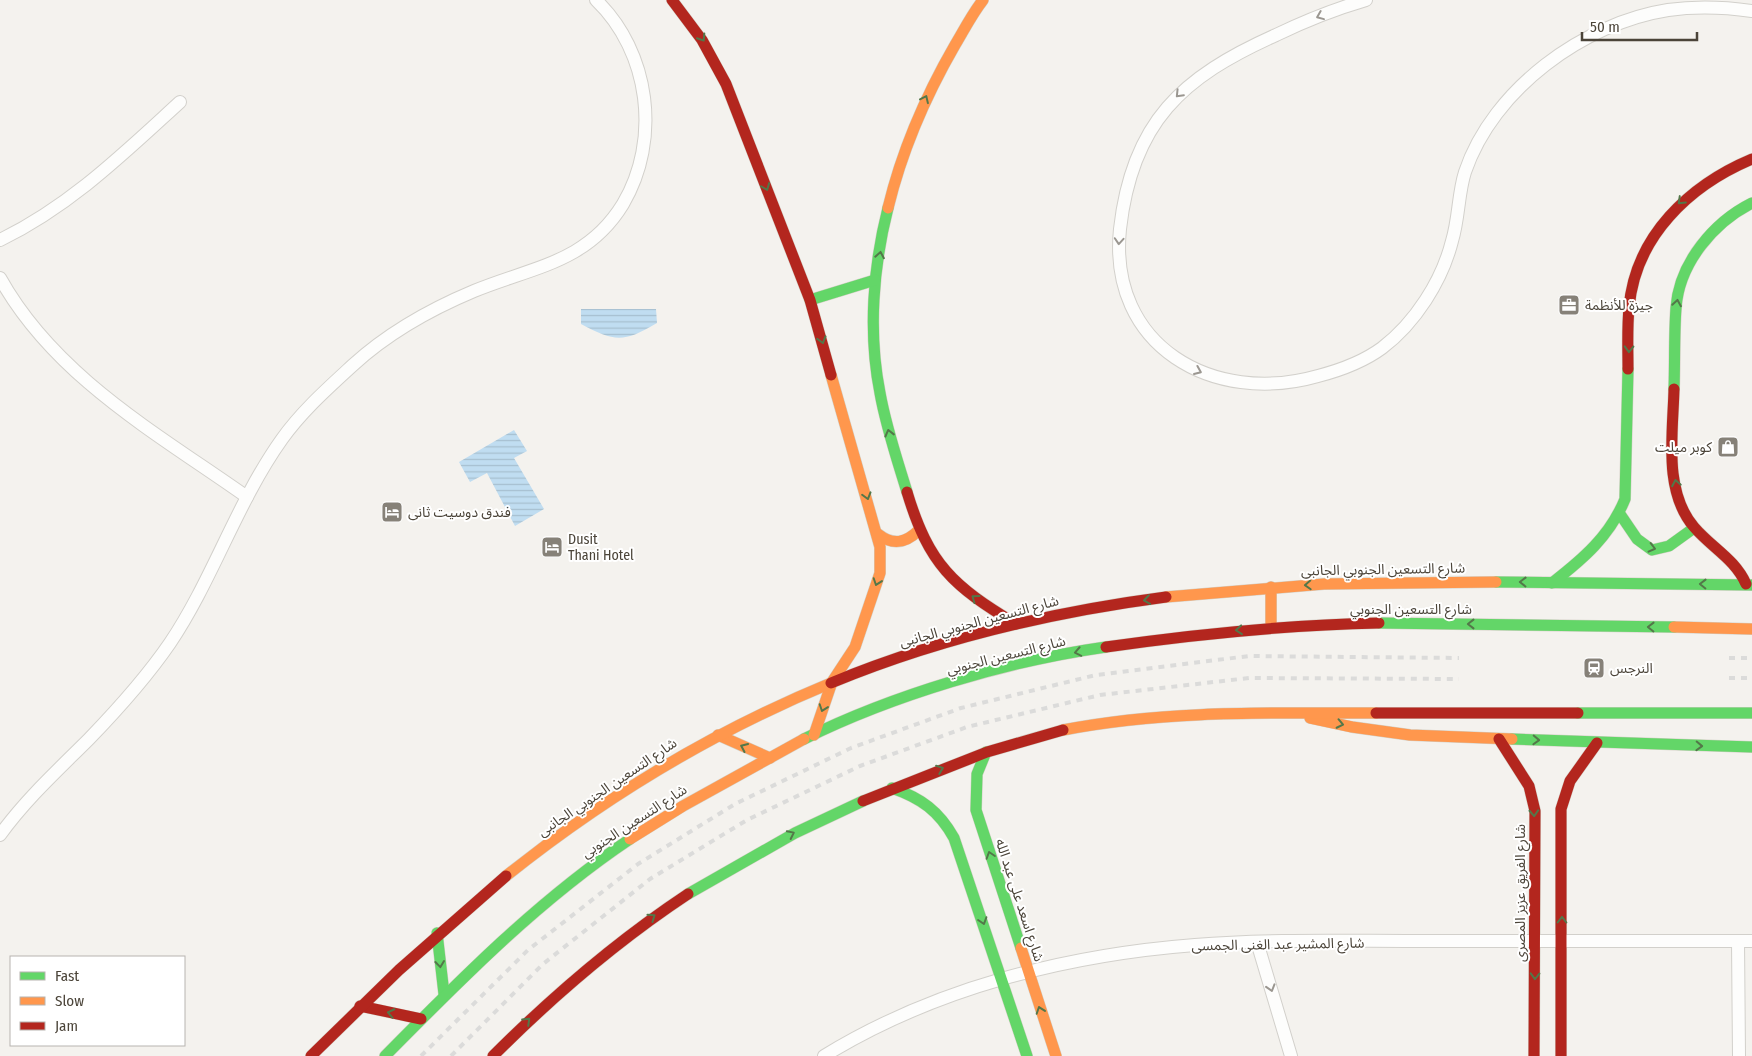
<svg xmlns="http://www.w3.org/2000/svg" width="1752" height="1056" viewBox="0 0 1752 1056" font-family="'Fira Sans Condensed','Noto Sans Arabic',sans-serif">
	<defs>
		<pattern id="water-rules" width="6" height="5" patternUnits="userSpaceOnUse" patternTransform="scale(1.25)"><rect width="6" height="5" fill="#c0ddf1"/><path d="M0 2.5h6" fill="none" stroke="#a6bfcf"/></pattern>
	</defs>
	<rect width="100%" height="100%" fill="#f4f2ee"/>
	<g fill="url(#water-rules)">
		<path d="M581,309H656L657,323C623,343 615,342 581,324Z"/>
		<polygon points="514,430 527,451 514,458 544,509 515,526 487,473 470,482 459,462"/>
	</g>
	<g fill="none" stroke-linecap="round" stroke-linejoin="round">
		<g stroke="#d2d0cb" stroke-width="14">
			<g id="street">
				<path d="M1366,0C1335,9 1305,21 1276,35C1182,77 1132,122 1120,229C1108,346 1213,406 1318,376C1341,370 1363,362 1382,348C1415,323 1442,281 1452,241C1459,218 1458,194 1465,172C1493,89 1584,23 1668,10C1696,6 1724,7 1752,11"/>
				<path d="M0,240C70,206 123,154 180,102"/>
				<path d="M0,278C55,377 158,434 247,497"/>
				<path d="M0,835C26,799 58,770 89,739C118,709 146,678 170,643C213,579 237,502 282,439C302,411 328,388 353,365C388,333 431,309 474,291C532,267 587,263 623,204C661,140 650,52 596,0"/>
				<polyline points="1738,941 1739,1056"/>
				<polyline points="1257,942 1291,1056"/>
				<path d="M824,1056C935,988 1066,955 1195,945C1268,939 1341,941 1414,941C1527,941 1639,941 1752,941"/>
			</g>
		</g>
		<g stroke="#d3cfc5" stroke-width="12">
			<g id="fast">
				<path d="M888,208C873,267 868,333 880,393C886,427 897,459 907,492"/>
				<polyline points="810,300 875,280"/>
				<path d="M1674,389C1675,362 1674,335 1676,308C1679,263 1714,222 1752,203"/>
				<polyline points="1620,514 1637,539 1652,550 1669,546 1694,528"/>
				<polyline points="1496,582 1752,585"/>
				<path d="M1552,583C1583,559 1610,536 1625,499L1628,369"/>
				<polyline points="1379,623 1674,627"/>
				<polyline points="1578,713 1752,713"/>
				<path d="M804,739C893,695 1007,661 1106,647"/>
				<polyline points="1512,739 1752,747"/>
				<polyline points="986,752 977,774 976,810 1021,948"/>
				<path d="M892,788C921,798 939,811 954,838L1027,1056"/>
				<polyline points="688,894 795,833 863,801"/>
				<polyline points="437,933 444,994"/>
				<path d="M385,1056C462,978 539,900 630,839"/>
			</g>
		</g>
		<g stroke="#d3cfc5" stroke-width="12">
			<g id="slow">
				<path d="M888,208C902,150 925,97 955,45C964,30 972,14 983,0"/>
				<path d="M878,534C893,546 906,543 919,530"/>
				<polyline points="1271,587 1271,627"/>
				<polyline points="1166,597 1324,584 1496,582"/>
				<polyline points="1674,627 1752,629"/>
				<polyline points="1310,718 1352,727 1410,735 1512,739"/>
				<path d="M1063,730C1166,710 1271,713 1376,713"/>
				<polyline points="718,735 770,758"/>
				<polyline points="814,735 832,682 855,647 880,573 880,547 831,375"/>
				<polyline points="630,839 683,806 804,739"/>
				<path d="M506,876C606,796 712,732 831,683"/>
				<polyline points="1021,948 1056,1056"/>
			</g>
		</g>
		<g stroke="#d3cfc5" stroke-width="12">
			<g id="jam">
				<polyline points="672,0 702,40 726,84 810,300 831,375"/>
				<path d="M1628,369C1628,349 1627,328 1629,308C1635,236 1690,185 1752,159"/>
				<path d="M1674,389C1673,433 1663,491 1694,527C1712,548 1735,559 1746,584"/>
				<path d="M907,492C929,565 953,586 1016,624"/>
				<path d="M1106,647C1197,634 1287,625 1379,623"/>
				<path d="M831,683C937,639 1052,612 1166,597"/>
				<polyline points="1376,713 1578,713"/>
				<polyline points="1499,739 1529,786 1535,811 1534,1056"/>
				<polyline points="863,801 987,752 1063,730"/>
				<polyline points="360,1006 421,1019"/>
				<polyline points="311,1056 399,970 506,876"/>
				<path d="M493,1056C553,996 617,941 688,894"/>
				<polyline points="1561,1056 1561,809 1570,781 1597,743"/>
			</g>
		</g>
		<use href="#street" stroke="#fdfdfc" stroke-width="12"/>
		<use href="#fast" stroke="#63d668" stroke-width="11"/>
		<use href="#slow" stroke="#ff974d" stroke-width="11"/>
		<use href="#jam" stroke="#b3261e" stroke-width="11"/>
		<g stroke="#dbdbda" stroke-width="4" stroke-dasharray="6 6" stroke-linecap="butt">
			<polyline points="1729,658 1752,658"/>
			<polyline points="1729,678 1752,678"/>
			<polyline points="421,1056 528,950 638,864 735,804 851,748 961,708 1096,675 1249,656 1459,658"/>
			<polyline points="451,1056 543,964 650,879 747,820 860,766 967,727 1100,695 1249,678 1459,679"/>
		</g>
	</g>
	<defs><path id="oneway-chevron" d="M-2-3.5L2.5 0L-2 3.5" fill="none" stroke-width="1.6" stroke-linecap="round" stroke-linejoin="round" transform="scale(1.25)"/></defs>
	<g stroke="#9b9791">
		<use href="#oneway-chevron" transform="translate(1320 16) rotate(158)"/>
		<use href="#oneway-chevron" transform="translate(1179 94) rotate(134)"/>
		<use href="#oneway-chevron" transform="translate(1119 241) rotate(94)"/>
		<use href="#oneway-chevron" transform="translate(1198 371) rotate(23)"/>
		<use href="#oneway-chevron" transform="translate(1271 988) rotate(73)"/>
	</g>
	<g stroke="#537749">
		<use href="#oneway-chevron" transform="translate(702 38) rotate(57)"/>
		<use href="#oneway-chevron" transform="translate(925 99) rotate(-65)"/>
		<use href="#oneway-chevron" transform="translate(766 187) rotate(69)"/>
		<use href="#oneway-chevron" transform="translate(1681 201) rotate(136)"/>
		<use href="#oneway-chevron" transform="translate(880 255) rotate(-80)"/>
		<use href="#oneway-chevron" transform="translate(1677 303) rotate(-81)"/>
		<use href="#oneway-chevron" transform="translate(822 340) rotate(74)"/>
		<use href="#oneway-chevron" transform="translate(1629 349) rotate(91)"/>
		<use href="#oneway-chevron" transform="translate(889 433) rotate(-104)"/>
		<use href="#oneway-chevron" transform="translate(1676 483) rotate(-100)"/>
		<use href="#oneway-chevron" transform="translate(867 496) rotate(74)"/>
		<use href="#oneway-chevron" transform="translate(1652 548) rotate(14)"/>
		<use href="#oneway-chevron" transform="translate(877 582) rotate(109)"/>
		<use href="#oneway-chevron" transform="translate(1523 582) rotate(-179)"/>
		<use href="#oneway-chevron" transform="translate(1703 584) rotate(-179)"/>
		<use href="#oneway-chevron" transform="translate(1308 585) rotate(177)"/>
		<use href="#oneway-chevron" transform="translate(975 598) rotate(-144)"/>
		<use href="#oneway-chevron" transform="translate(1147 600) rotate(172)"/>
		<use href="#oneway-chevron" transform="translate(1471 624) rotate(-180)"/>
		<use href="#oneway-chevron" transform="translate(1651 627) rotate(-179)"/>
		<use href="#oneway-chevron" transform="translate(1239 630) rotate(175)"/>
		<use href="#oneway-chevron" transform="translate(1078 652) rotate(169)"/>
		<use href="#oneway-chevron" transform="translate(823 708) rotate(109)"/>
		<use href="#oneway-chevron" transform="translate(1340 724) rotate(12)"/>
		<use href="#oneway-chevron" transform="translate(1536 740) rotate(2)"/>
		<use href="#oneway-chevron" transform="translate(1699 746) rotate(2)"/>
		<use href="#oneway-chevron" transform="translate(744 747) rotate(-156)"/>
		<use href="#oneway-chevron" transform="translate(940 769) rotate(-21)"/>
		<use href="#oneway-chevron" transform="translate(1534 813) rotate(87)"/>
		<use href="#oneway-chevron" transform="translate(791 834) rotate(-26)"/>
		<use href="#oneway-chevron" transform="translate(990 855) rotate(-108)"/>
		<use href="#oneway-chevron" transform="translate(652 917) rotate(-35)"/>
		<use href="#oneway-chevron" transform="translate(1562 920) rotate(-90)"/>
		<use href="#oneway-chevron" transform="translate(983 921) rotate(72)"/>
		<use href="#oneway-chevron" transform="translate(440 964) rotate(83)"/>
		<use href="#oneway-chevron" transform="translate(1535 976) rotate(91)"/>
		<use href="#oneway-chevron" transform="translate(1040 1010) rotate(-109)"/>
		<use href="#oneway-chevron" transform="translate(391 1013) rotate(-168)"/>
		<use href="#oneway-chevron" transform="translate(527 1021) rotate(-44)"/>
	</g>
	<defs>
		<g id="office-square" transform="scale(1.125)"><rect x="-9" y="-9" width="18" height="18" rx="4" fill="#868178" stroke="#fff"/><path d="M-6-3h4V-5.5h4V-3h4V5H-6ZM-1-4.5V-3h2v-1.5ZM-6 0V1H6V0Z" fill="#fff"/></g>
		<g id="shop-square" transform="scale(1.125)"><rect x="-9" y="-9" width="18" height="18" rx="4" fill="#868178" stroke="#fff"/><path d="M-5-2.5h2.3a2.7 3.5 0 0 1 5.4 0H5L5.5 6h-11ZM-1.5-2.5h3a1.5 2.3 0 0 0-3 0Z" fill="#fff"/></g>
		<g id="hotel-square" transform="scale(1.125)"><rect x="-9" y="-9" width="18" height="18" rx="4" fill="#868178" stroke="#fff"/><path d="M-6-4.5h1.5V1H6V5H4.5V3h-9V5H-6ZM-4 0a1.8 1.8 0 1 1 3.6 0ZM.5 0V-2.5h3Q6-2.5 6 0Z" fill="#fff"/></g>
		<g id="station-square" transform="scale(1.125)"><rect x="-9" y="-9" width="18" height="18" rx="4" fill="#868178" stroke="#fff"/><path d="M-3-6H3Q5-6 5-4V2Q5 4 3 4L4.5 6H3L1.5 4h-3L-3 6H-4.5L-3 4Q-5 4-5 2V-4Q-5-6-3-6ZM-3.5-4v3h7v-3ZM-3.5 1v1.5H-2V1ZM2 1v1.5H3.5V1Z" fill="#fff"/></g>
	</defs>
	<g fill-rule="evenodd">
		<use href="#office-square" x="1569" y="305"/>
		<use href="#shop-square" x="1728" y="447"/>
		<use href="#hotel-square" x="392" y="512"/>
		<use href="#hotel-square" x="552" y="547"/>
		<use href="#station-square" x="1594" y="668"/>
	</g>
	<g text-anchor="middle" stroke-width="4" stroke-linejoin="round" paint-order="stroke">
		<g font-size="14" fill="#4b4439" stroke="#fff" text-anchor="start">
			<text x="1585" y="310">جيزة للأنظمة</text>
			<text x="1712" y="452" text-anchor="end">كوبر ميلت</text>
			<text x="408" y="517">فندق دوسيت ثانى</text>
			<text x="568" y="544">Dusit<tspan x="568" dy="16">Thani Hotel</tspan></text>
			<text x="1610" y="673">النرجس</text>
		</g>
		<g font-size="14" fill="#4b4439" stroke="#fff">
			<text transform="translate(1383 569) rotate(-1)" y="5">شارع التسعين الجنوبي الجانبى</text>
			<text x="1411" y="614">شارع التسعين الجنوبي</text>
			<text transform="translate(979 621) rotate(-15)" y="5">شارع التسعين الجنوبي الجانبى</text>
			<text transform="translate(1006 655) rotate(-14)" y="5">شارع التسعين الجنوبي</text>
			<text transform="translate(607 787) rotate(-34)" y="5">شارع التسعين الجنوبي الجانبى</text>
			<text transform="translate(634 821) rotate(-33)" y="5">شارع التسعين الجنوبي</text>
			<text transform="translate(1520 893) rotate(-90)" y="5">شارع الفريق عزيز المصرى</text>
			<text transform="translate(1020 900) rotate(72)" y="5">شارع اسعد على عبد الله</text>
			<text transform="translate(1278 944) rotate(-1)" y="5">شارع المشير عبد الغنى الجمسى</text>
		</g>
	</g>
	<rect x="10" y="956" width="175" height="90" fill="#ffffff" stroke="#b7b4b0"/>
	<rect x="20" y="972" width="25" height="8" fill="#63d668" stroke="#b7b4b0"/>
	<text x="55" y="981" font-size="15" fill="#4b4439">Fast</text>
	<rect x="20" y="997" width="25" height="8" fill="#ff974d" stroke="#b7b4b0"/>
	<text x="55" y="1006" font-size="15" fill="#4b4439">Slow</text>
	<rect x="20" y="1022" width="25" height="8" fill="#b3261e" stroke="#b7b4b0"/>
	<text x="55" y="1031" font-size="15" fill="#4b4439">Jam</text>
	<path d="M1582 32v8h115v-8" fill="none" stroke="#4b4439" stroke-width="2.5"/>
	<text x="1590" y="32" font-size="15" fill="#4b4439" stroke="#ffffff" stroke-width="4" paint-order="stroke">50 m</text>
</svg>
